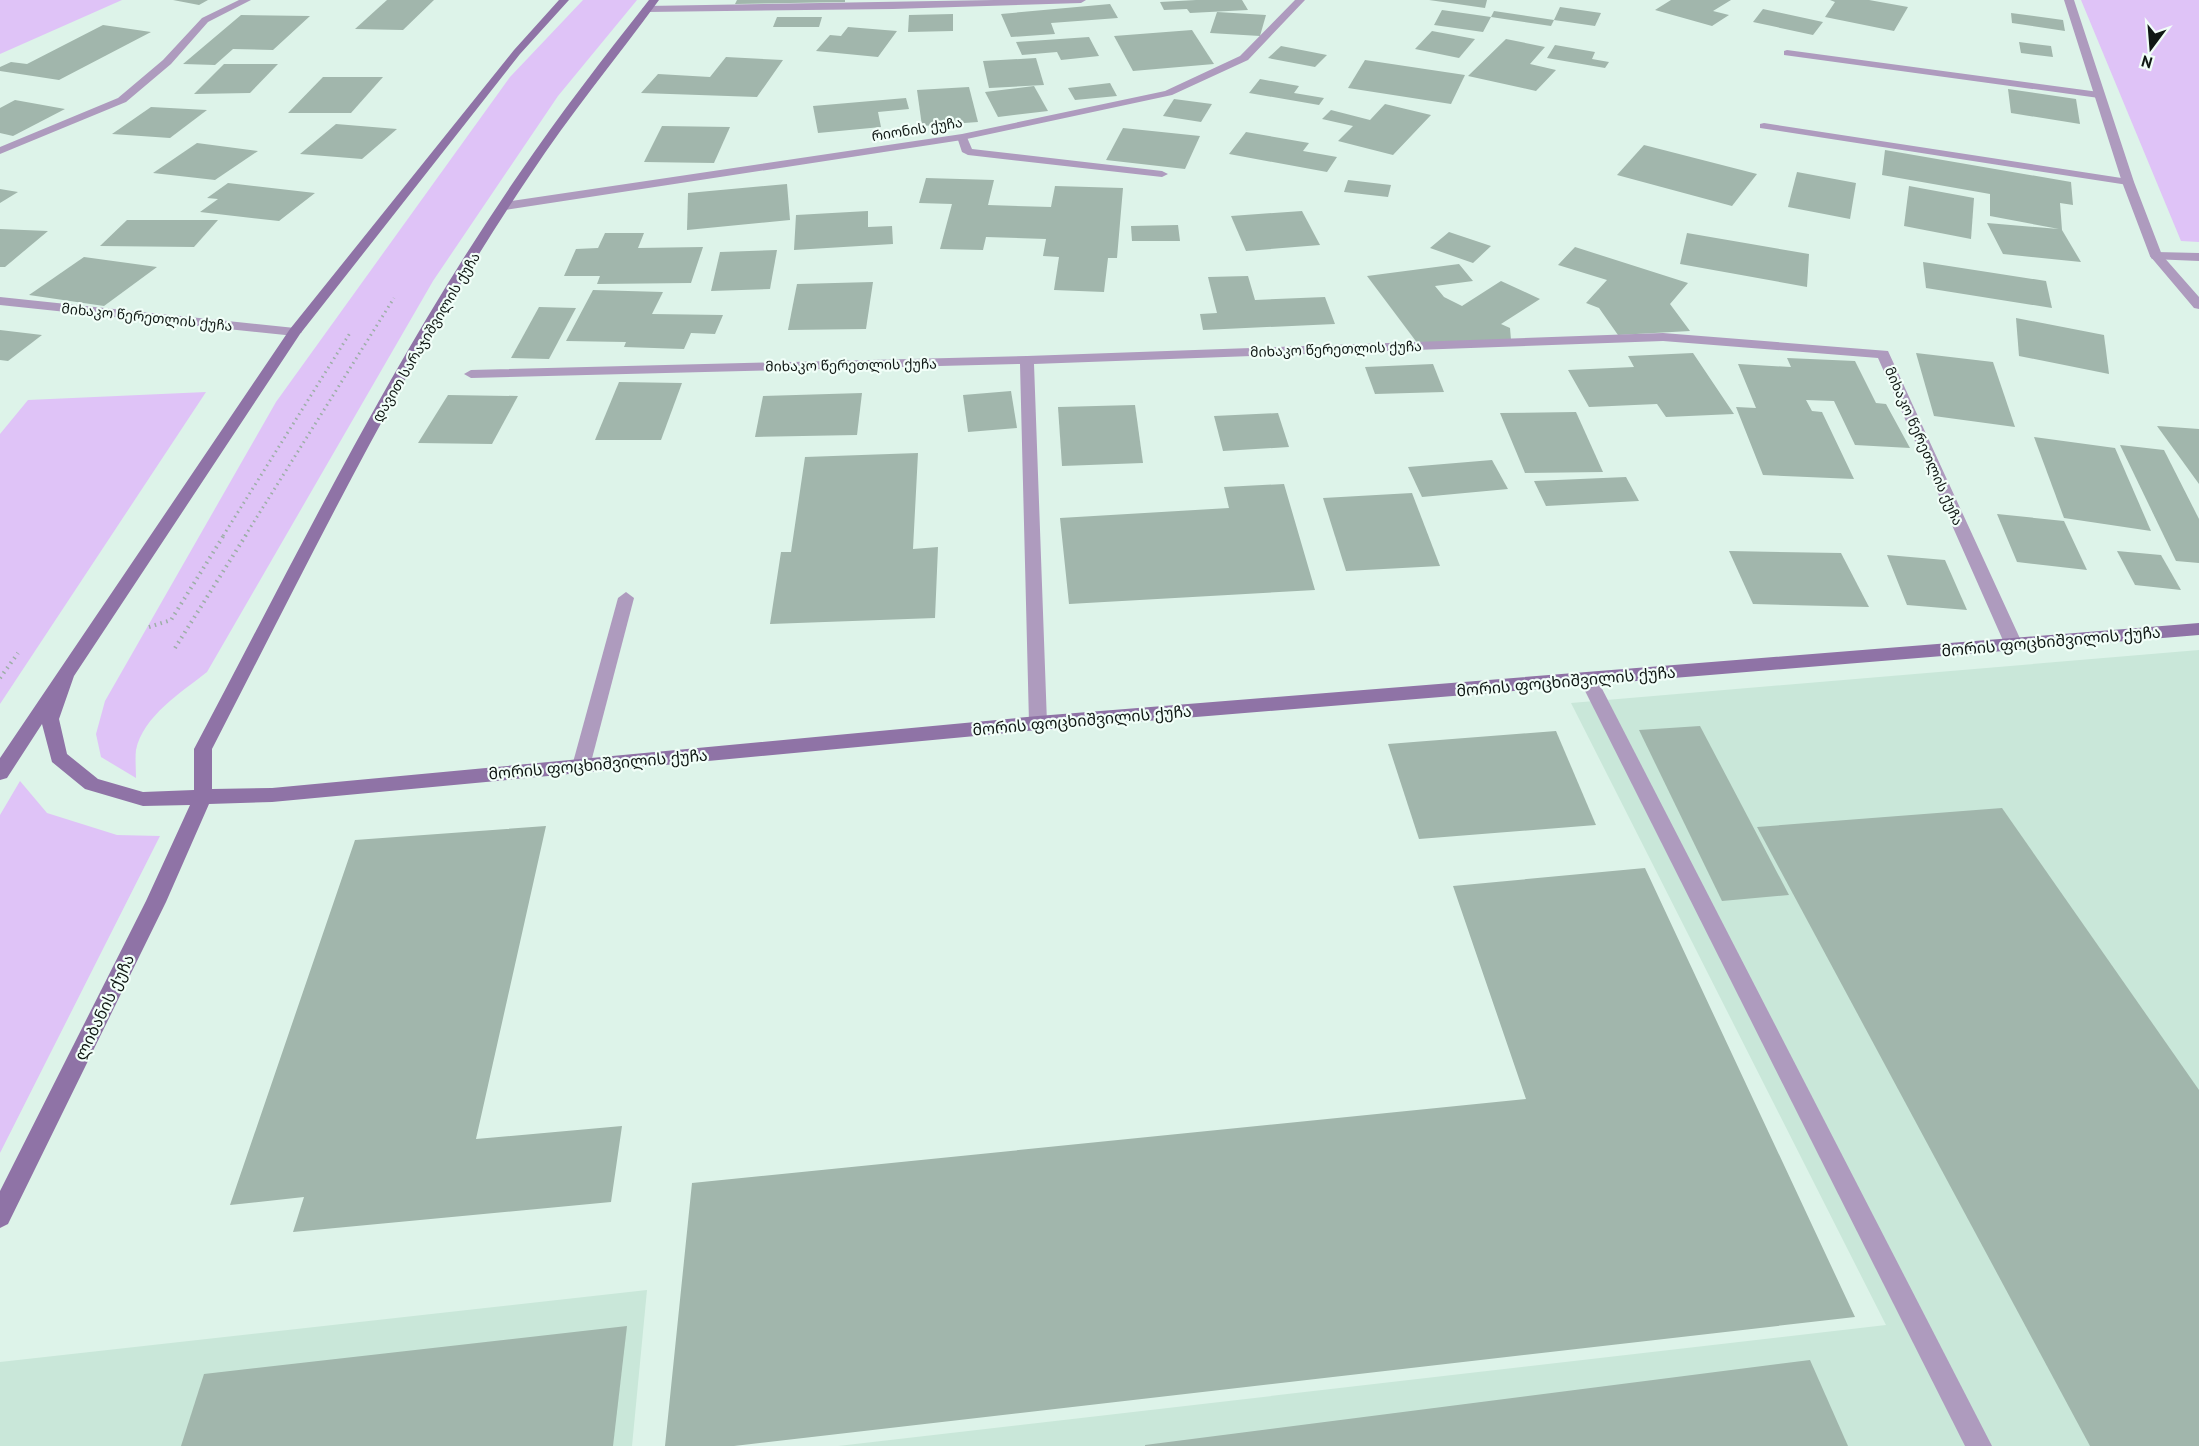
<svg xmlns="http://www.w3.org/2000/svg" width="2199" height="1446" viewBox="0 0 2199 1446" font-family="'PT Sans','Noto Sans Georgian',sans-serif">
	<rect width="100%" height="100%" fill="#ddf3e9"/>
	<g fill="#c9e7d9">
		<polygon points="2199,650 2199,1446 838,1446 1886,1325 1571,703"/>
		<polygon points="647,1290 632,1446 0,1446 0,1362"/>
	</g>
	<g fill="#dfc3f7">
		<polygon points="0,0 122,0 0,54"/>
		<path d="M583,0H637L558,96L433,281L207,672C182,692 143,716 136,750C135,758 136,769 136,778L101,757L96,734L105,701L276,402L510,77Z"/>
		<polygon points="2081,0 2199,0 2199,242 2181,241"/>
		<polygon points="206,392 0,704 0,434 28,400"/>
		<polygon points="20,781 47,813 117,835 160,836 0,1153 0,815"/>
	</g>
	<g fill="#a1b6ac">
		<polygon points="173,0 208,0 199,5"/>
		<polygon points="387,0 434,0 403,30 355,29"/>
		<polygon points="737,0 845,0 845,2 735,4"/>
		<polygon points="1196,0 1242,0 1248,10 1190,13 1187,9 1164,10 1160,2"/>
		<polygon points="1429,0 1487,0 1485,8"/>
		<polygon points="1671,0 1731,0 1713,11 1729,15 1712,26 1655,10"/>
		<polygon points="1830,0 1869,0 1908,7 1894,31 1825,17 1835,2"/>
		<polygon points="1110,4 1118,18 1051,23 1055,34 1011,37 1001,14"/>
		<polygon points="1560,7 1601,13 1595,26 1554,20"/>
		<polygon points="1763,9 1823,22 1813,35 1753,22"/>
		<polygon points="1442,10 1491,17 1483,32 1434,25"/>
		<polygon points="1494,11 1554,20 1551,26 1491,17"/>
		<polygon points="1217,12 1266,15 1260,36 1210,33"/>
		<polygon points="2011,13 2063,20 2065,31 2012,23"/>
		<polygon points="953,14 953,31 908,32 909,15"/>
		<polygon points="241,15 310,16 273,50 233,49 215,65 183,64"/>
		<polygon points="777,17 822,17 819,27 773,27"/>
		<polygon points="103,25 151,32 59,80 0,71 0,67 11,62 27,64"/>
		<polygon points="848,27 897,31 878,57 816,51 830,35 841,36"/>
		<polygon points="1192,30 1214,64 1133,71 1114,36"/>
		<polygon points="1432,31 1475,39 1459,58 1415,49"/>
		<polygon points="1089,37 1099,56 1061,60 1057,52 1022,55 1016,42"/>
		<polygon points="1506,39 1545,47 1530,64 1556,70 1536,91 1468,76"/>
		<polygon points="2019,42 2051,46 2053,57 2021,53"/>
		<polygon points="1555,45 1595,52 1592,59 1609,62 1605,68 1547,58"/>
		<polygon points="1281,46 1327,55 1315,67 1268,58"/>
		<polygon points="726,57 783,60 757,97 641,93 658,74 710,77"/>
		<polygon points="1036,58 1044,85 989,88 983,61"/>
		<polygon points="1365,60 1465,75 1451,104 1348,88"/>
		<polygon points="224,64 278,64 250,93 194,94"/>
		<polygon points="323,77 383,77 351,113 288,113"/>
		<polygon points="1260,79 1299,86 1294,93 1324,98 1319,105 1249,93"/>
		<polygon points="1110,83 1117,96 1075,100 1068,88"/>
		<polygon points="1034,86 1048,111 998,117 985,92"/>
		<polygon points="969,87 978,122 922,126 917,90"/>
		<polygon points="2008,89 2076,99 2080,124 2011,113"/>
		<polygon points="906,98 909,109 878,112 881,127 818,133 813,106"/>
		<polygon points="1174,99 1212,104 1201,122 1163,116"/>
		<polygon points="15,100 65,109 13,136 0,133 0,108"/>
		<polygon points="1385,104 1431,115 1393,155 1338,141 1353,126 1322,119 1331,110 1370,120"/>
		<polygon points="151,107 207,110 170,138 112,134"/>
		<polygon points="336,124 397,129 362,159 300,154"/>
		<polygon points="662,126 730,127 714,163 644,162"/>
		<polygon points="1123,128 1200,136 1185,169 1106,160"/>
		<polygon points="1246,132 1309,143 1303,151 1337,157 1327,172 1229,154"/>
		<polygon points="197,143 258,151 215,180 153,173"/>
		<polygon points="1644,145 1757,174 1732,206 1617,175"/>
		<polygon points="1885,150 2071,182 2073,205 2060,203 2062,230 2081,262 2003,254 1987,223 2059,229 1990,216 1990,194 1882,175"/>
		<polygon points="1797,172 1856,183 1850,219 1788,207"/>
		<polygon points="926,178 994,180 988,205 1051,207 1055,186 1123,188 1117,258 1108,258 1104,292 1054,290 1059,257 1043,256 1046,239 986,237 983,250 940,249 952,204 919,203"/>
		<polygon points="1348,180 1391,185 1388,197 1344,192"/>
		<polygon points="228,183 315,193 279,221 200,212 218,199 207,198"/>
		<polygon points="787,184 790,220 687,230 688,193"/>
		<polygon points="1909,186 1974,198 1971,239 1904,226"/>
		<polygon points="0,189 18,192 0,203"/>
		<polygon points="868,211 868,227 892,226 893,244 794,250 796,215"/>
		<polygon points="1302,211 1320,245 1246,251 1231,216"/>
		<polygon points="127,220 218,220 194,247 100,246"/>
		<polygon points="1178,225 1180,241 1132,241 1131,226"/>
		<polygon points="0,229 48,231 5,267 0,267"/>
		<polygon points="1449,232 1491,246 1473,263 1430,248"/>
		<polygon points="605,233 644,233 638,248 703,247 691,283 597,284 600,276 564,276 576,249 598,248"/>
		<polygon points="1687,233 1809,254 1807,287 1680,264"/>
		<polygon points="1575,247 1688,283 1670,304 1690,331 1618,335 1599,308 1586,303 1607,280 1558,265"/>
		<polygon points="777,250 770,289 711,291 720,252"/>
		<polygon points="84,257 157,267 104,306 29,295"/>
		<polygon points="1923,262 2046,281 2052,308 1926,288"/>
		<polygon points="1459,264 1473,281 1435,286 1444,297 1462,306 1501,281 1540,299 1501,324 1510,328 1511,340 1418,344 1367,276"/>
		<polygon points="1248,276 1255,300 1325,297 1335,324 1203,330 1200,314 1217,313 1208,277"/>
		<polygon points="873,282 866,329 788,330 797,284"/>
		<polygon points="593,290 663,292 652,314 723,315 715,334 691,333 684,349 624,347 626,342 566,341"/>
		<polygon points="539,307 576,308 549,359 511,358"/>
		<polygon points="2016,318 2104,335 2109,374 2019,356"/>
		<polygon points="0,330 42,335 8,361 0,360"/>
		<polygon points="1693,353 1734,414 1666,417 1657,404 1589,407 1568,370 1634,367 1628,356"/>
		<polygon points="1916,353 1993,362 2015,427 1934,416"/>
		<polygon points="1787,358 1855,361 1876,403 1886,404 1910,448 1855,445 1834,401 1806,400 1812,411 1822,412 1854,479 1763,475 1736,407 1756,408 1738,364 1791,367"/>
		<polygon points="1433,364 1444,392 1375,394 1365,367"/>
		<polygon points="619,382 682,383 661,440 595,440"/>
		<polygon points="1011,391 1017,428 968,432 963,395"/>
		<polygon points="862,393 857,435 755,437 763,396"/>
		<polygon points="448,395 518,396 492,444 418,443"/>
		<polygon points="1135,405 1143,463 1062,466 1058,407"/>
		<polygon points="1576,412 1603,472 1525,473 1500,413"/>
		<polygon points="1278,413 1289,447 1223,451 1214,416"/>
		<polygon points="2157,426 2199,429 2199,484"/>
		<polygon points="2034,437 2115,448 2151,531 2064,518"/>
		<polygon points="2120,445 2164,450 2199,519 2199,563 2176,561"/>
		<polygon points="918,453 913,549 938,547 935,618 770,624 781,552 791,552 805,457"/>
		<polygon points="1492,460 1508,489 1422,497 1408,467"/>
		<polygon points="1626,477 1639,501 1546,506 1534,481"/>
		<polygon points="1284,484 1315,590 1069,604 1060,518 1229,508 1224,487"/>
		<polygon points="1412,493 1440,566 1346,571 1323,498"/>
		<polygon points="1997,514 2064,521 2087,570 2017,562"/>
		<polygon points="1729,551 1841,553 1869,607 1753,604"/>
		<polygon points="2117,551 2161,555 2181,590 2135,585"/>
		<polygon points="1887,555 1945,560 1967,610 1907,605"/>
		<polygon points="1700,726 1789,895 1722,901 1639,730"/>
		<polygon points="1556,731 1596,825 1419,839 1388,744"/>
		<polygon points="2002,808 2199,1090 2199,1446 2090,1446 1757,827"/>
		<polygon points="546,826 476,1139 622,1126 611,1202 293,1232 304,1197 230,1205 355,840"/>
		<polygon points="1645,868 1855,1317 734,1446 665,1446 692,1183 1526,1099 1453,886"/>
		<polygon points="627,1326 613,1446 181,1446 204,1374"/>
		<polygon points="1810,1360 1848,1446 1145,1446 1145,1445"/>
	</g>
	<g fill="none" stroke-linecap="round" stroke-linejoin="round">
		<g stroke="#9dafa7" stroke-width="3" stroke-dasharray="1.5 4" stroke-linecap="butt">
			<polyline points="223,536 350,333"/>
			<polyline points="245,536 394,298"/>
		</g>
		<g stroke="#9dafa7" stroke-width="4" stroke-dasharray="1.5 4.5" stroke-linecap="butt">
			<polyline points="149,627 171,620 224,535"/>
			<polyline points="175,648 246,535"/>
			<polyline points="0,678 18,653"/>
		</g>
		<g fill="#ae9bbe" fill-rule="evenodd">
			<polygon points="1787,50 2099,92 2104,95 2099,98 1784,55 1784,51"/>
			<polygon points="1764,123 2128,179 2134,182 2128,185 1760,128 1760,124"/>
			<polygon points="958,135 966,135 972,149 1162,171 1168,174 1162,177 968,155 962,152 957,137"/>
			<polygon points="2156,252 2199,253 2199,261 2152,259 2150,256"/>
			<polygon points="626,592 634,598 590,766 588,771 574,771 572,766 618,598"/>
			<polygon points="1588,673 1594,675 1597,679 1992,1446 1965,1446 1579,679 1582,675"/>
		</g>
		<g fill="#ae9bbe" fill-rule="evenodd">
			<polygon points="239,0 251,0 208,22 171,64 126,102 0,154 0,147 118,98 163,60 202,18"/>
			<polygon points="994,0 1086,0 1081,3 893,9 647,12 642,9 647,6"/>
			<polygon points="1295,0 1305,0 1248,60 1172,95 962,140 505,210 499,206 505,202 962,134 1165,91 1240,56"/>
			<polygon points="2064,0 2074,0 2134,182 2162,255 2199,297 2199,309 2194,308 2150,256 2122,182"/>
			<polygon points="0,297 295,328 302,332 295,336 0,305"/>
			<polygon points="1663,333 1888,351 2023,645 2020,649 2014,651 2005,645 1878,358 1663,341 1034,364 1047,723 1044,728 1032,728 1029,723 1020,364 471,378 464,374 471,370 1027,356"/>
		</g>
		<path fill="#8f73a6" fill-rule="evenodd" d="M559,0H569L520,54L300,334L74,676L59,719L67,754L98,779L143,792L194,790V749C297,555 394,355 519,174C560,114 604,57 649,0H659C616,59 570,114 530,175C408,356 312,555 212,749V789L272,788L1038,716L2199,623V635L1038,730L272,802L209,804L166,902L8,1224L0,1228V1191L146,901L190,805L143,806L85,789L52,762L42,724L7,778L0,780V758L290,329L514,50Z"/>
	</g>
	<g text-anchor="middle" stroke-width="4.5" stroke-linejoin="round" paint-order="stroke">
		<g font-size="14" fill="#101814" stroke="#f1fef8">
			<text transform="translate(917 129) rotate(-9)" y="5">რიონის ქუჩა</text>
			<text transform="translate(147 317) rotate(6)" y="5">მიხაკო წერეთლის ქუჩა</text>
			<text transform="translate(426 337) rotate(-59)" y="5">დავით სარაჯიშვილის ქუჩა</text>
			<text transform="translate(1336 349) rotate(-2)" y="5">მიხაკო წერეთლის ქუჩა</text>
			<text transform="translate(851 365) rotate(-1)" y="5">მიხაკო წერეთლის ქუჩა</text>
			<text transform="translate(1924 446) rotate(66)" y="5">მიხაკო წერეთლის ქუჩა</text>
		</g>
		<g font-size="16" fill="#101814" stroke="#f1fef8">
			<text transform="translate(2051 641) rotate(-5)" y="6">მორის ფოცხიშვილის ქუჩა</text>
			<text transform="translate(1566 681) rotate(-5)" y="6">მორის ფოცხიშვილის ქუჩა</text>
			<text transform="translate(1082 720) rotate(-5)" y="6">მორის ფოცხიშვილის ქუჩა</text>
			<text transform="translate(598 764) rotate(-5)" y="6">მორის ფოცხიშვილის ქუჩა</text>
			<text transform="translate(104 1007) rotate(-64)" y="6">ლიბანის ქუჩა</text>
		</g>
	</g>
	<g transform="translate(2151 48) rotate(196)" stroke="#f1fef8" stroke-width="4.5" paint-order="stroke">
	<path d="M0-4.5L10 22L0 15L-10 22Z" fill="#101814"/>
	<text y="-9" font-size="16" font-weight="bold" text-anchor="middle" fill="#101814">N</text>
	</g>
</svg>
